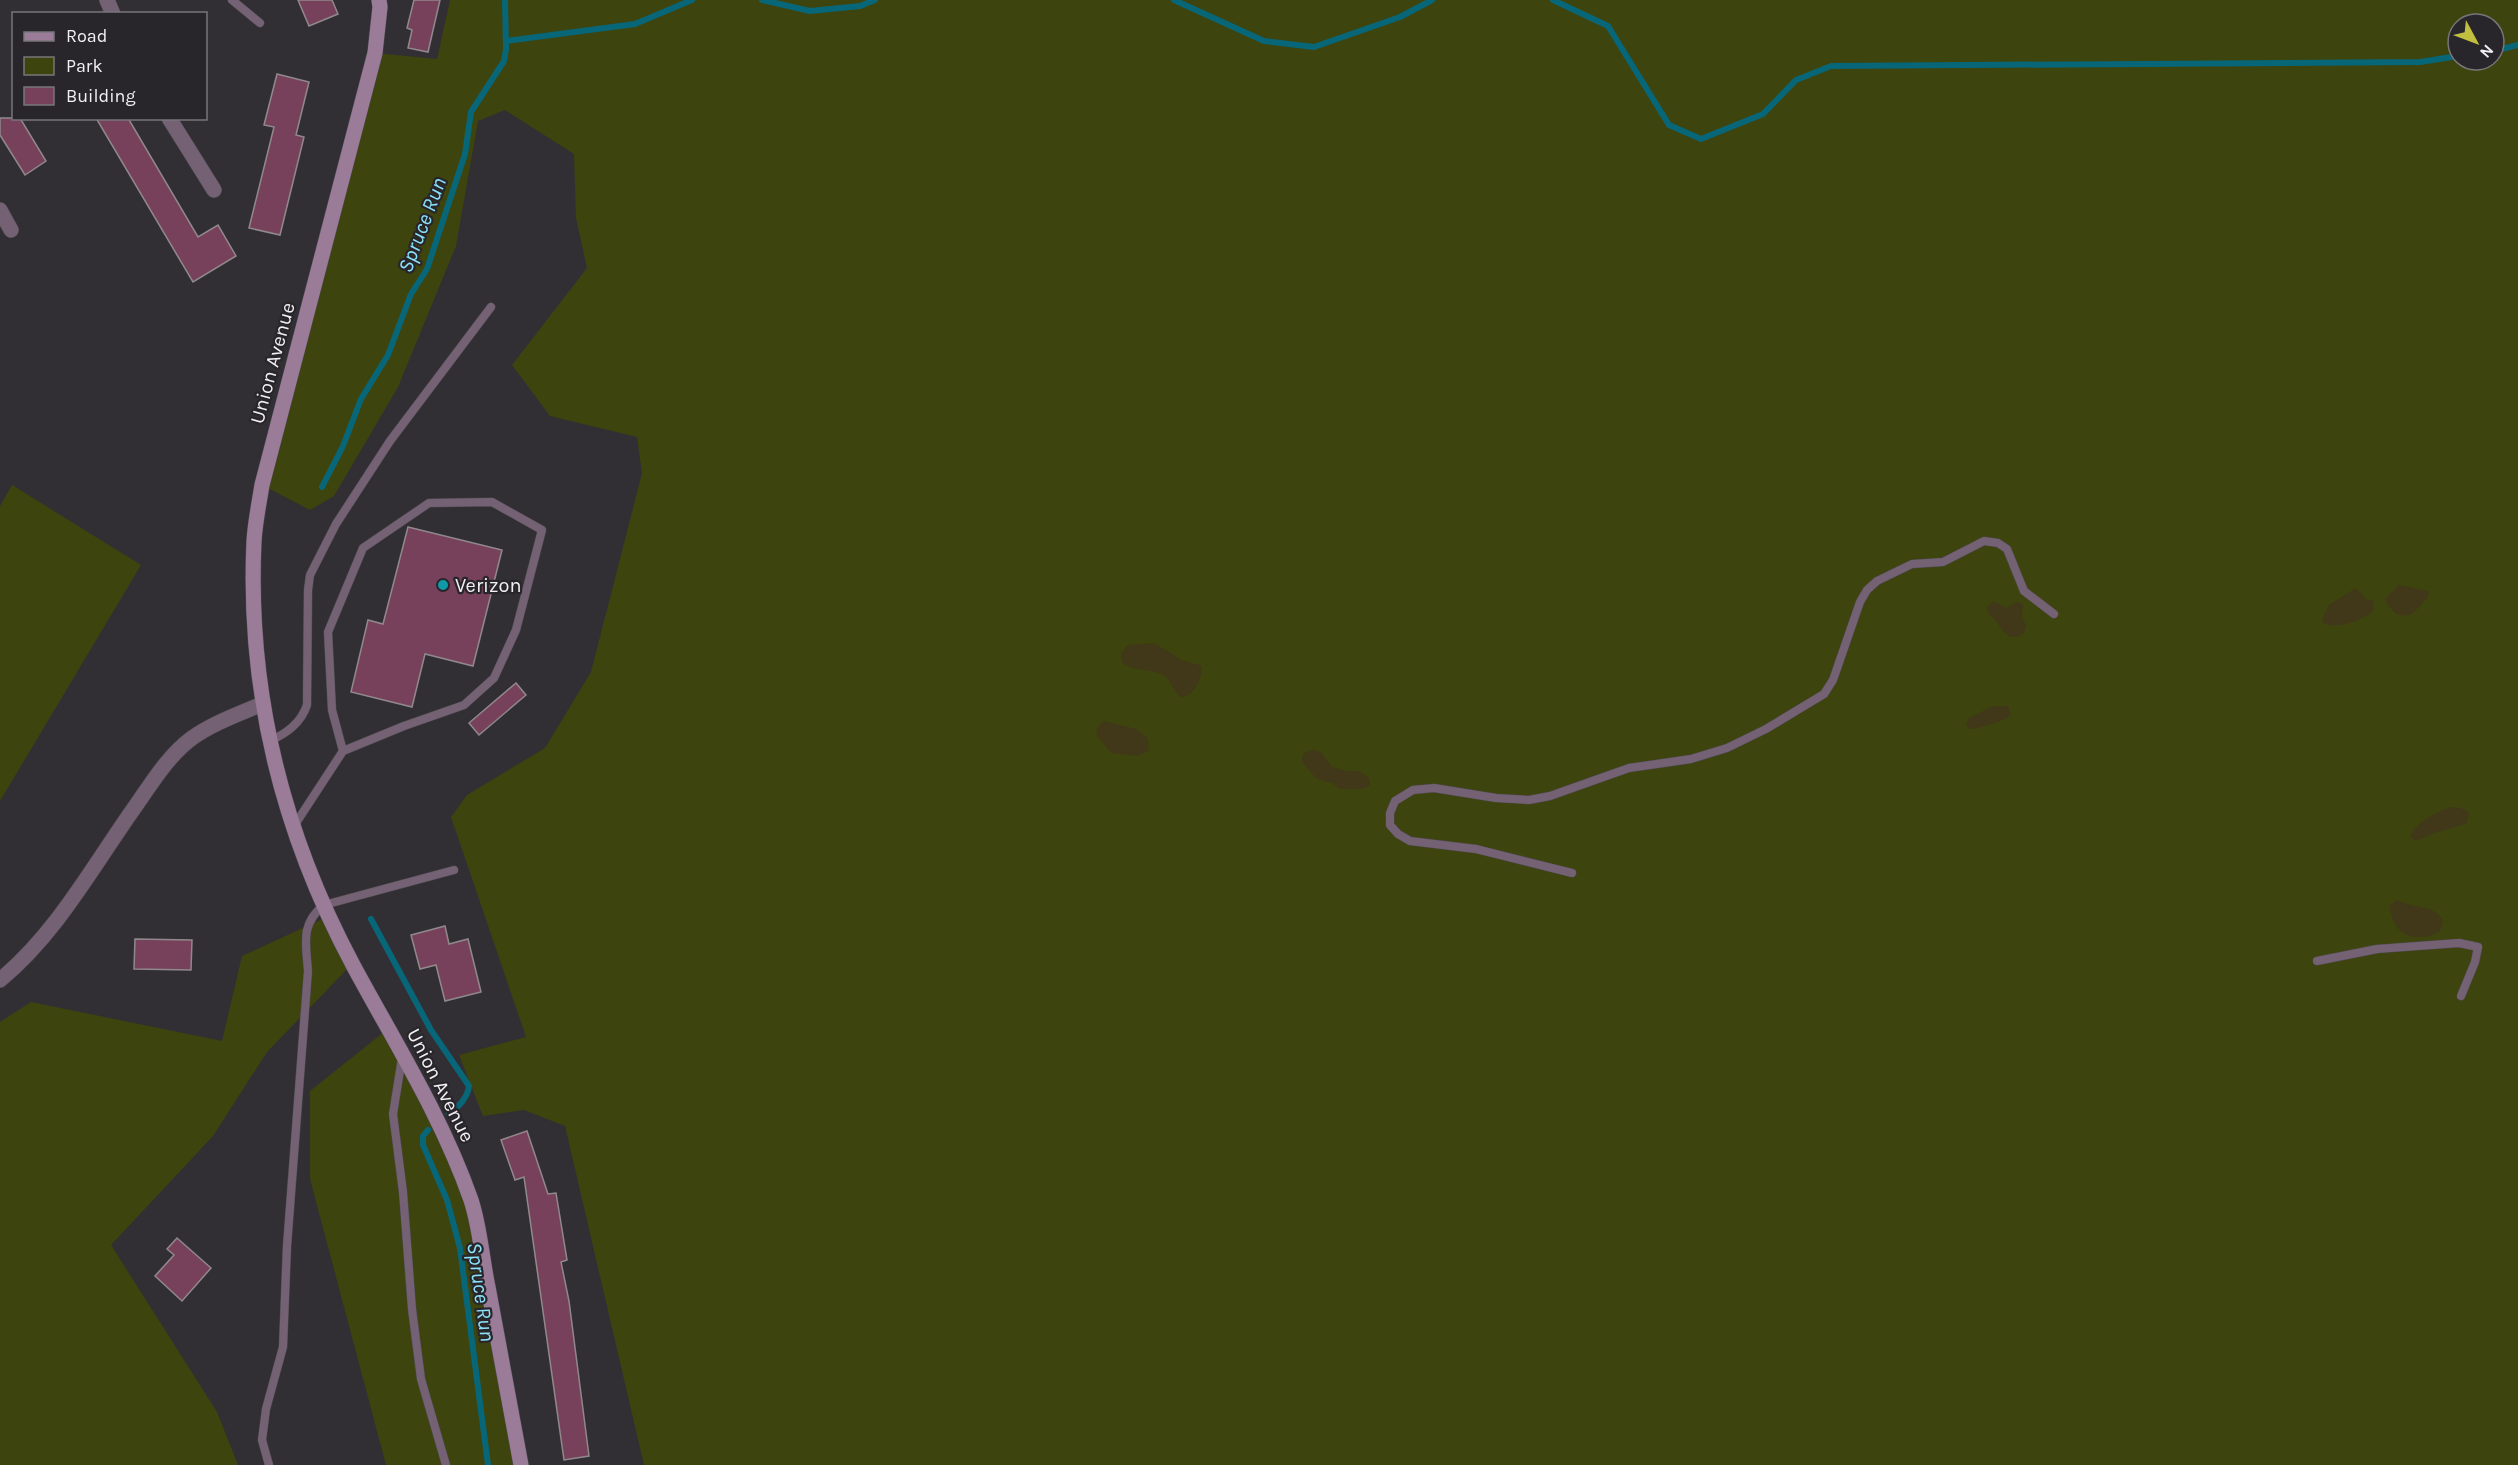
<svg xmlns="http://www.w3.org/2000/svg" width="2518" height="1465" viewBox="0 0 2518 1465" font-family="Karla,sans-serif">
	<rect width="100%" height="100%" fill="#322f34"/>
	<g fill="#3e440d" fill-rule="evenodd">
		<path d="M450,0H2518V1465H644L565,1126L524,1110L483,1116L459,1055L526,1037L451,817L467,795L545,748L591,672L642,473L637,437L550,416L512,365L587,268L576,218L574,154L505,110L478,121L456,246L398,387L334,496L310,510L262,485L375,53L437,59ZM2458,24H2494V60H2458Z"/>
		<polygon points="12,485 141,565 0,801 0,506"/>
		<polygon points="329,916 352,964 267,1052 213,1136 111,1245 217,1412 238,1465 0,1465 0,1022 31,1002 222,1041 242,956"/>
		<polygon points="389,1028 472,1203 521,1465 386,1465 310,1179 310,1091"/>
	</g>
	<g fill="#403818">
		<path d="M2399,585L2429,591L2428,598C2415,608 2415,620 2396,614L2386,603V598Z"/>
		<path d="M2356,588L2366,599L2373,601L2374,610C2364,620 2336,630 2323,623L2322,619L2329,605Z"/>
		<path d="M1994,601L2006,608L2017,602L2023,604L2022,618L2026,625L2024,633C2010,643 2004,633 1997,622C1993,618 1990,616 1987,611V607Z"/>
		<path d="M1154,643L1182,660L1202,666C1202,678 1194,698 1180,697C1173,691 1171,679 1163,675C1151,668 1136,673 1122,662L1121,653L1128,645Z"/>
		<path d="M1993,706H2008L2011,715C2007,720 1976,730 1969,729L1966,724L1969,718Z"/>
		<polygon points="1104,721 1136,729 1148,738 1149,750 1138,756 1111,753 1096,734 1098,726"/>
		<polygon points="1311,750 1321,752 1332,767 1347,771 1359,771 1369,778 1370,785 1362,789 1340,789 1332,783 1317,779 1302,762 1303,754"/>
		<path d="M2455,807L2466,810L2469,814L2466,824L2434,833L2416,841L2410,837C2412,825 2442,807 2455,807Z"/>
		<path d="M2397,900C2412,909 2434,903 2443,921L2440,931C2427,940 2404,940 2396,925C2392,919 2391,912 2389,906Z"/>
	</g>
	<g fill="none" stroke-linecap="round" stroke-linejoin="round">
		<g stroke="#086679" stroke-width="6">
			<polyline points="762,0 810,11 860,6 875,0"/>
			<polyline points="1174,0 1264,41 1314,47 1400,17 1432,0"/>
			<polyline points="1553,0 1608,26 1669,125 1701,139 1763,114 1796,80 1831,66 2420,62 2458,56"/>
			<polyline points="506,41 635,24 692,0"/>
			<polyline points="2494,51 2518,45"/>
			<polyline points="322,487 343,446 361,399 388,355 411,294 427,269 465,154 471,112 504,61 506,49 505,0"/>
			<path d="M371,919L431,1030L469,1086C468,1097 458,1108 449,1114"/>
			<polyline points="428,1130 423,1136 423,1145 447,1200 460,1248 488,1465"/>
		</g>
	</g>
	<g fill="#77415c" stroke="#90898c" stroke-width="1.5">
		<polygon points="298,0 332,0 338,14 309,26"/>
		<polygon points="414,0 440,0 428,52 408,48 412,30 407,28"/>
		<polygon points="277,74 309,82 296,135 304,137 280,235 249,228 274,127 264,125"/>
		<polygon points="0,118 20,118 46,161 25,175 0,135"/>
		<polygon points="96,118 128,118 198,237 218,225 236,256 193,282"/>
		<polygon points="408,527 502,550 473,666 425,654 412,707 351,692 368,620 383,624"/>
		<polygon points="516,683 526,695 479,735 469,723"/>
		<polygon points="445,926 449,944 468,939 481,992 445,1001 436,965 420,969 411,935"/>
		<polygon points="135,939 192,940 191,970 134,969"/>
		<polygon points="527,1131 548,1194 556,1193 567,1260 561,1262 569,1301 589,1456 564,1460 524,1177 515,1180 501,1140"/>
		<polygon points="177,1238 211,1268 182,1301 155,1276 174,1255 167,1249"/>
	</g>
	<g fill="none" stroke-linecap="round" stroke-linejoin="round">
		<g stroke="#4d4a4f" stroke-width="9">
			<g id="lane">
				<polyline points="232,0 260,23"/>
				<path d="M270,741C287,733 301,723 307,705L308,590L310,575L336,524L390,441L491,307"/>
				<polyline points="294,826 343,751 404,726 464,705 494,678 516,630 542,530 492,502 429,503 363,548 328,632 332,710 343,751"/>
				<polyline points="1572,873 1476,849 1410,841 1398,834 1390,825 1390,813 1395,801 1413,790 1434,788 1496,798 1529,800 1550,796 1629,768 1691,759 1727,748 1766,729 1824,694 1833,680 1860,602 1867,590 1877,581 1912,564 1943,562 1984,541 1998,543 2007,549 2024,591 2054,614"/>
				<polyline points="2317,961 2377,949 2459,943 2478,947 2475,962 2461,996"/>
				<polyline points="402,1058 393,1114 403,1192 412,1309 421,1379 446,1465"/>
				<path d="M269,1465L262,1440L266,1409L283,1347L287,1246L308,971C306,944 300,924 324,905L454,870"/>
			</g>
		</g>
		<g stroke="#4d4a4f" stroke-width="16">
			<g id="street">
				<polyline points="107,0 113,14"/>
				<polyline points="169,118 214,190"/>
				<polyline points="0,210 11,230"/>
				<path d="M0,980C58,932 94,864 137,804C153,781 169,755 192,738C213,723 239,714 262,704"/>
			</g>
		</g>
		<g stroke="#4d4a4f" stroke-width="16">
			<path id="secondary" d="M379,0L380,7L375,53L262,485C259,504 255,523 254,541C247,692 282,832 353,965C395,1043 441,1115 471,1200C480,1227 482,1259 488,1287C499,1346 510,1406 521,1465"/>
		</g>
		<use href="#lane" stroke="#746174" stroke-width="8"/>
		<use href="#street" stroke="#746174" stroke-width="15"/>
		<use href="#secondary" stroke="#9a7c99" stroke-width="15"/>
	</g>
	<circle fill="#0f9aa8" stroke="#28262a" stroke-width="2" cx="443" cy="585" r="6"/>
	<g text-anchor="middle" stroke-width="4.5" stroke-linejoin="round" paint-order="stroke">
		<g font-size="20" fill="#f1eff2" stroke="#28262a">
			<text transform="translate(272 363) rotate(-75)" y="7">Union Avenue</text>
			<text transform="translate(441 1085) rotate(63)" y="7">Union Avenue</text>
		</g>
		<g font-size="20" fill="#f1eff2" stroke="#28262a" text-anchor="start">
			<text x="455" y="592">Verizon</text>
		</g>
		<g font-size="21" font-style="italic" fill="#8ae1f8" stroke="#28262a">
			<text transform="translate(422 225) rotate(-69)" y="7">Spruce Run</text>
			<text transform="translate(481 1292) rotate(82)" y="7">Spruce Run</text>
		</g>
	</g>
	<rect x="12" y="12" width="195" height="108" fill="#28262a" stroke="#78767a" stroke-width="1.5"/>
	<rect x="24" y="32" width="30" height="9" fill="#9a7c99" stroke="#78767a" stroke-width="1.5"/>
	<text x="66" y="42" font-size="18" fill="#f1eff2">Road</text>
	<rect x="24" y="57" width="30" height="18" fill="#3e440d" stroke="#78767a" stroke-width="1.5"/>
	<text x="66" y="72" font-size="18" fill="#f1eff2">Park</text>
	<rect x="24" y="87" width="30" height="18" fill="#77415c" stroke="#78767a" stroke-width="1.5"/>
	<text x="66" y="102" font-size="18" fill="#f1eff2">Building</text>
	<g transform="translate(2476 42) rotate(131)"><circle r="28" fill="#28262a" stroke="#78767a" stroke-width="1.5"/>
	<path d="M0-4.5L10 22L0 15L-10 22Z" fill="#c1be40"/>
	<text y="-9" font-size="16" font-weight="bold" text-anchor="middle" fill="#f1eff2">N</text>
	</g>
</svg>
